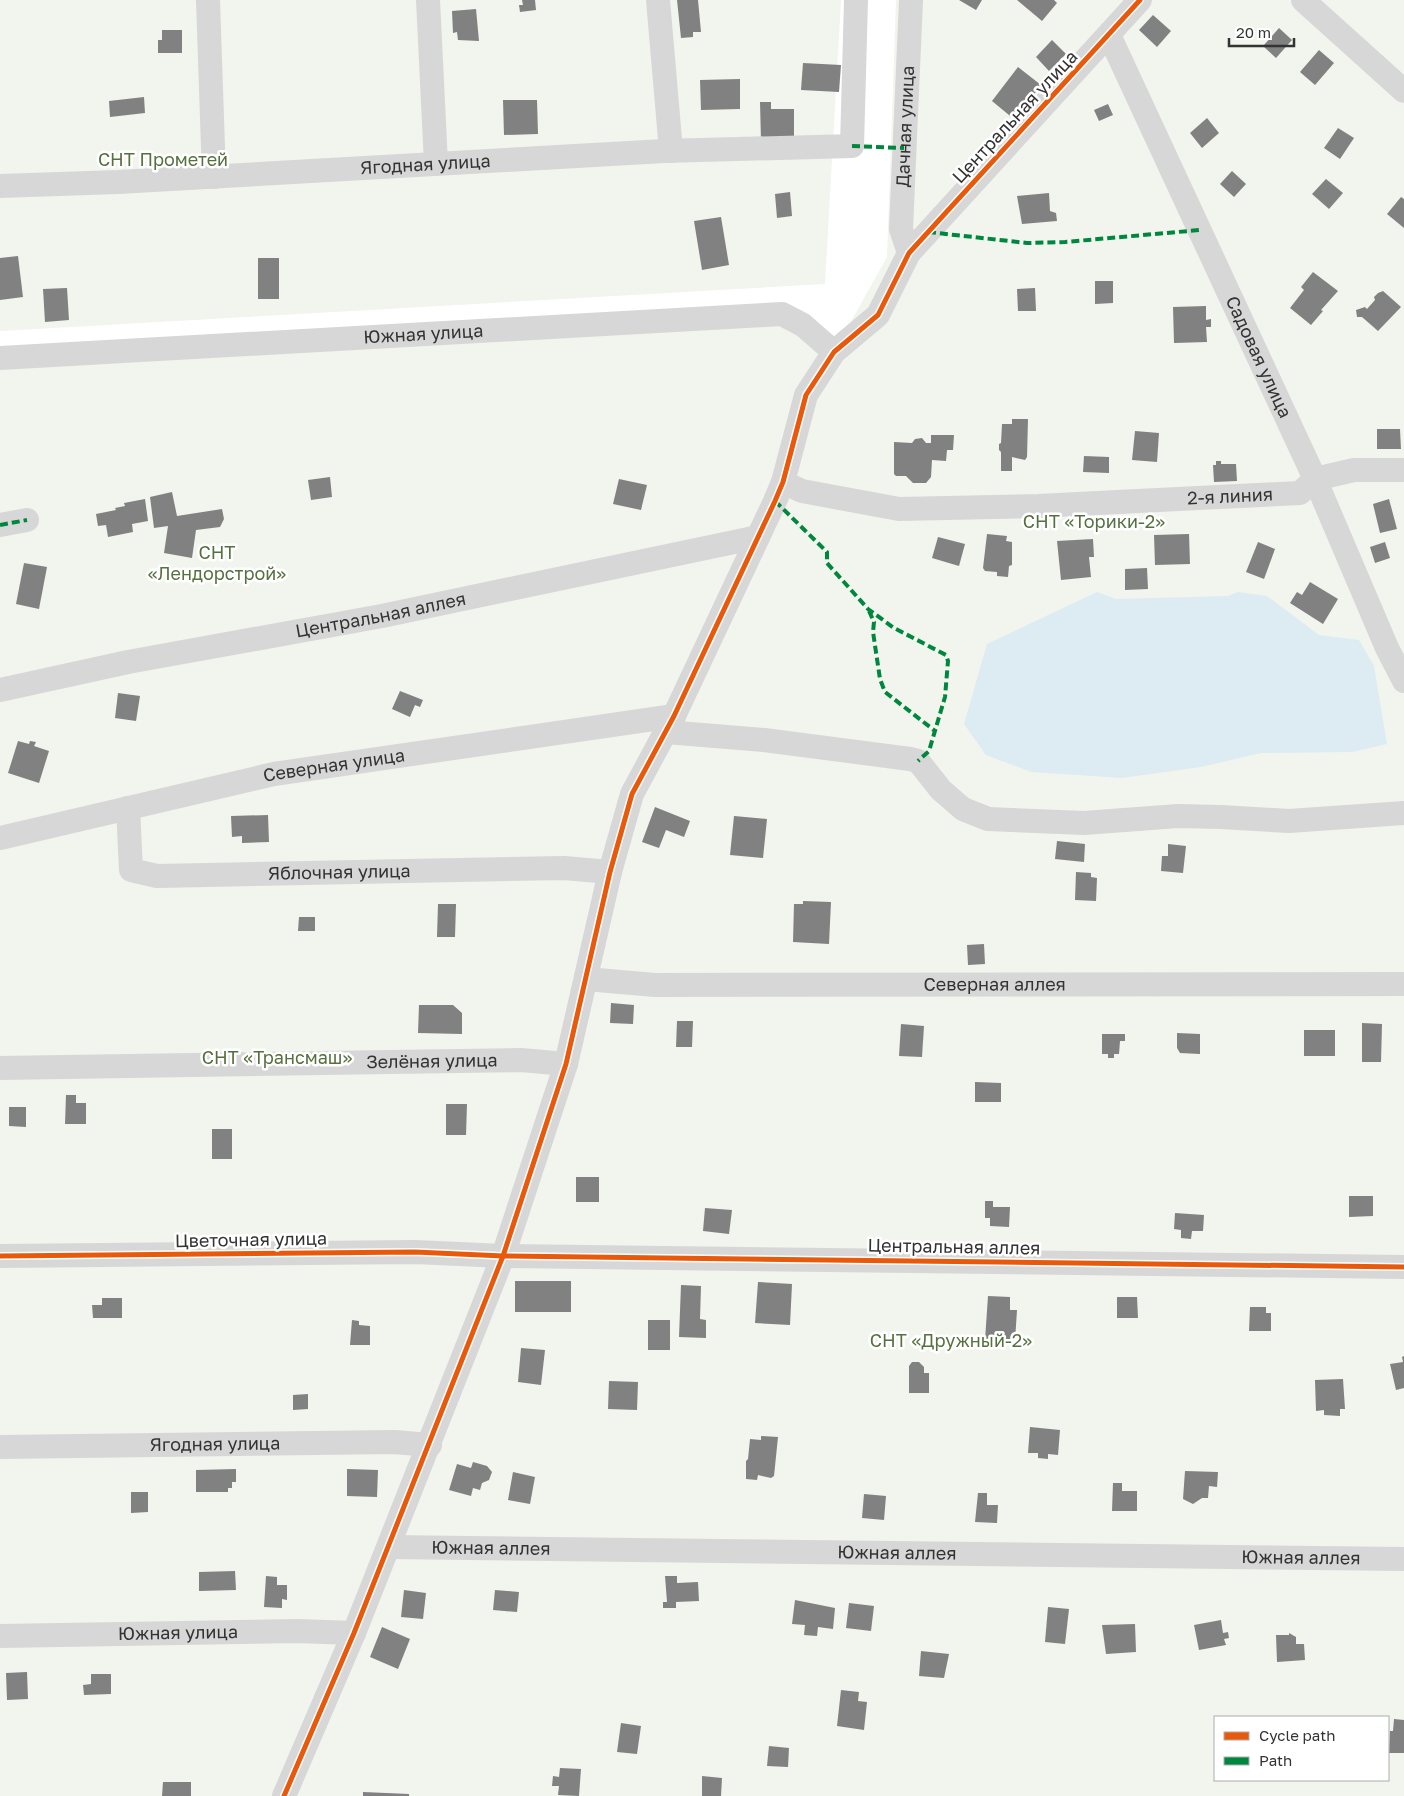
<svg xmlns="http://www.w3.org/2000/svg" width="1404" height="1796" viewBox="0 0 1404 1796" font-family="'Golos Text',sans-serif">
	<rect width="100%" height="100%" fill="#fff"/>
	<g fill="#f1f5ed" fill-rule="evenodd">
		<polygon points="0,0 841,0 825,284 0,331"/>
		<path d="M896,0H1404V1796H0V358L782,314L834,352L887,257ZM1215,1717H1388V1780H1215Z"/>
	</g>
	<polygon fill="#ddebf3" points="1097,592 1116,599 1228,596 1238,592 1267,596 1319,635 1359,640 1374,666 1387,744 1352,752 1261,753 1201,767 1122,778 1031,772 986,755 964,724 987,644"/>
	<g fill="#818181">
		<polygon points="522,0 535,0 536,10 520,12 519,5 523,5"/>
		<polygon points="677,0 698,0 701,32 693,32 693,37 681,38"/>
		<polygon points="959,0 982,0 976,10"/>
		<polygon points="1017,0 1054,0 1057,3 1042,21"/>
		<polygon points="476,9 479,41 458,40 457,32 453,33 452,11"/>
		<polygon points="1153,15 1171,31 1157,47 1139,30"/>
		<polygon points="1279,28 1292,40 1276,58 1263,46"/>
		<polygon points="162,30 182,30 182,53 158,53 158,40 162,40"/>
		<polygon points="1052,40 1066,54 1049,71 1036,57"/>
		<polygon points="1319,50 1334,63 1315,85 1300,72"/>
		<polygon points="803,63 841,65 839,92 801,90"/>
		<polygon points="1018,67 1041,85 1015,120 992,101"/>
		<polygon points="740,79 740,109 701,110 700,80"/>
		<polygon points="144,97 145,113 110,117 109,101"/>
		<polygon points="503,100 537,100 538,134 504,135"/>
		<polygon points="760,102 771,102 771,109 794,109 794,142 761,141"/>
		<polygon points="1108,104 1113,115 1099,121 1094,110"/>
		<polygon points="1207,118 1219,133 1202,148 1190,133"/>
		<polygon points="1338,128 1354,138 1340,159 1324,148"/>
		<polygon points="1232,171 1246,184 1234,197 1220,184"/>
		<polygon points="1326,179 1343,193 1329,209 1312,194"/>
		<polygon points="790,192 792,216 777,218 775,194"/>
		<polygon points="1049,193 1050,211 1056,213 1057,221 1022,224 1017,196"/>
		<polygon points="1401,197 1404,199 1404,228 1387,214"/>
		<polygon points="721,217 729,265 702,270 694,221"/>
		<polygon points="18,256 23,297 0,300 0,258"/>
		<rect x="258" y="258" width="21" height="41"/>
		<polygon points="1313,272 1338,291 1321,310 1323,311 1311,325 1290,308 1304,290 1301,287"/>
		<polygon points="1095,281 1113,281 1113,303 1095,304"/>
		<polygon points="67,288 69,320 45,322 43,289"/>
		<polygon points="1035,288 1036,311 1018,311 1017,289"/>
		<polygon points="1383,291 1401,307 1378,331 1362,317 1357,317 1356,310 1365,307 1367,309 1375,300 1374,297 1378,293"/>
		<polygon points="1206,306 1206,320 1211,319 1211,327 1206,327 1207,342 1174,343 1173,307"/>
		<polygon points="1012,419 1028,419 1027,457 1025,460 1012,457 1012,471 1001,471 1001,452 999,450 999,444 1001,443 1002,424 1012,424"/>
		<polygon points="1377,429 1400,429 1401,449 1377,449"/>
		<polygon points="1135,431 1159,433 1157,462 1132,460"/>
		<polygon points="931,435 954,435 953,450 947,450 946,461 932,460 931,477 926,483 913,483 906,476 896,476 894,474 894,442 912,443 915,439 922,438 926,443 931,443"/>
		<polygon points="1084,456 1109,457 1109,473 1083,472"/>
		<polygon points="1216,461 1221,461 1221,464 1236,464 1237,481 1214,482 1213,465 1216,465"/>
		<polygon points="330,477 332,497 311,500 308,480"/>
		<polygon points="619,479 647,485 641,510 613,504"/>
		<polygon points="172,492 177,516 222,509 224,519 220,527 196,530 192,558 164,553 168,526 154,528 150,497"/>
		<polygon points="145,499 148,521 132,524 133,532 108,537 106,525 98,526 96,514 116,510 115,508 125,506 124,503"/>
		<polygon points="1389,499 1397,529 1380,533 1373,504"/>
		<polygon points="987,534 1007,536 1006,541 1012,542 1012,565 1009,566 1008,577 997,576 997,572 985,571 983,568"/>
		<polygon points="1189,534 1190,564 1155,565 1154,535"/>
		<polygon points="938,537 965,544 959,566 932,558"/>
		<polygon points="1093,539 1094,557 1089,557 1091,577 1061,580 1057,541"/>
		<polygon points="1258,542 1275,549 1264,579 1246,572"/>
		<polygon points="1385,542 1390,558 1375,563 1370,547"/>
		<polygon points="24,563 47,567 39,609 16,604"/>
		<polygon points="1147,568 1148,589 1125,590 1125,569"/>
		<polygon points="1310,582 1338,599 1323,624 1290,603 1297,592 1302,595"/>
		<polygon points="400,691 423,700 420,707 415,705 410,717 392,709"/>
		<polygon points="118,693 140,696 136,721 115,718"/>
		<polygon points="18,741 29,744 30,741 36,742 34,746 49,751 39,783 8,773"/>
		<polygon points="655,807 690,821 684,837 666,830 659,848 642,842"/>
		<polygon points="268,815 269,842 242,843 242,836 232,837 231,816"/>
		<polygon points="734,816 767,819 763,858 730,855"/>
		<polygon points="1057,841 1085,844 1084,862 1055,859"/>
		<polygon points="1168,844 1186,846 1183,873 1161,871 1162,856 1168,856"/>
		<polygon points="1076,872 1091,873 1091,877 1097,878 1096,901 1075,900"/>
		<polygon points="803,901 831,902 829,944 793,942 794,904 803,904"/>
		<polygon points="438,904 456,904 455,937 437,937"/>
		<polygon points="299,917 315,917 315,931 298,931"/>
		<polygon points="984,944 985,964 968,965 967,945"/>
		<polygon points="611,1003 634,1005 633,1024 610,1023"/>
		<polygon points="419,1005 453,1005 462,1013 462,1034 418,1033"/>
		<polygon points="677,1021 693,1021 692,1047 676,1047"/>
		<polygon points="1362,1023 1382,1024 1381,1062 1362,1062"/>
		<polygon points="901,1024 924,1026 922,1057 899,1056"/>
		<rect x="1304" y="1030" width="31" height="26"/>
		<polygon points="1177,1033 1200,1034 1200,1054 1180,1053 1177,1048"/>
		<polygon points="1102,1034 1125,1034 1125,1041 1120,1041 1119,1054 1114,1054 1114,1058 1108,1058 1108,1054 1102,1054"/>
		<polygon points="975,1082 1001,1083 1001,1102 975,1102"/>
		<polygon points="66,1095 76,1095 76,1103 86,1103 86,1124 65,1124"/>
		<polygon points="446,1104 467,1104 466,1135 446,1135"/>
		<polygon points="9,1107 26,1107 26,1127 9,1126"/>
		<rect x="212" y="1129" width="20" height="30"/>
		<rect x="576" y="1177" width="23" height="25"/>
		<polygon points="1349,1196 1373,1196 1373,1216 1349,1217"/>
		<polygon points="985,1201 993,1201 993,1207 1010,1207 1009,1227 990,1226 990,1218 985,1218"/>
		<polygon points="705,1208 732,1210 729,1234 703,1231"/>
		<polygon points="1175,1213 1204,1215 1203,1231 1192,1231 1191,1239 1181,1238 1181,1230 1174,1229"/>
		<rect x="515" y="1281" width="56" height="31"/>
		<polygon points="758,1282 792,1284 790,1325 755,1323"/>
		<polygon points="681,1285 701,1286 700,1319 706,1320 706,1338 679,1337"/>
		<polygon points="988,1296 1010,1297 1010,1310 1017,1310 1015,1341 985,1340"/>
		<polygon points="1117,1297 1137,1297 1138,1318 1117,1318"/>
		<polygon points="102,1298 122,1298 122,1318 93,1318 92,1305 102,1305"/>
		<polygon points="1250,1307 1266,1307 1266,1313 1271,1313 1271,1331 1249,1331"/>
		<polygon points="352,1320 359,1321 359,1325 370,1326 370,1345 350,1345"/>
		<rect x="648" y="1320" width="22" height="30"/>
		<polygon points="521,1348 545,1350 541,1385 518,1382"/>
		<polygon points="1404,1356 1404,1388 1396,1390 1390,1364 1403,1362 1402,1357"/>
		<polygon points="912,1362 919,1362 924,1367 924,1373 929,1373 929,1393 909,1393 909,1366"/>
		<polygon points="1343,1379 1345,1409 1340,1409 1340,1416 1324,1415 1324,1410 1316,1411 1315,1380"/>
		<polygon points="609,1381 638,1382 637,1410 608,1409"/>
		<polygon points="308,1394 308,1409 293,1410 293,1395"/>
		<polygon points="1030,1427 1060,1430 1058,1455 1048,1454 1048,1459 1038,1458 1038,1453 1028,1453"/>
		<polygon points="761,1436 778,1437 774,1476 771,1478 758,1475 757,1480 746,1479 746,1461 748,1459 750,1439 761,1440"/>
		<polygon points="473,1462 487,1466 492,1472 489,1480 482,1483 480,1490 473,1488 471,1496 449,1490 457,1464 471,1468"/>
		<polygon points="236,1469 236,1482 232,1482 232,1488 228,1488 228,1492 196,1492 196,1470"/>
		<polygon points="347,1469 378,1470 377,1497 347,1496"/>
		<polygon points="1185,1471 1218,1472 1217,1487 1209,1486 1208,1498 1202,1498 1193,1504 1183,1499"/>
		<polygon points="513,1472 535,1477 530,1504 508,1500"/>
		<polygon points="1113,1483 1122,1483 1122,1491 1137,1491 1137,1511 1112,1511"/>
		<polygon points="131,1492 148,1492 148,1512 131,1513"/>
		<polygon points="978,1493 987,1493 987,1505 998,1505 997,1523 975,1522"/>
		<polygon points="864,1494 886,1496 884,1520 862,1518"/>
		<polygon points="235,1571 236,1590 199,1591 199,1572"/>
		<polygon points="266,1576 277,1577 277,1585 287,1585 287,1600 282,1599 282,1608 264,1607"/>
		<polygon points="665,1576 677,1576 677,1583 698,1582 699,1601 676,1602 676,1608 663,1608 663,1602 667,1602"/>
		<polygon points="404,1590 426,1593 423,1619 401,1617"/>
		<polygon points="495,1590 519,1592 517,1612 493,1610"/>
		<polygon points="795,1600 835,1608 833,1629 818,1627 817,1636 804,1635 805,1625 792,1624"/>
		<polygon points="849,1603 874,1606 871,1631 846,1628"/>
		<polygon points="1048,1607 1069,1609 1065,1644 1045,1642"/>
		<polygon points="1221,1620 1223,1633 1228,1632 1229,1638 1224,1639 1226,1645 1199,1650 1194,1625"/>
		<polygon points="1135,1624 1136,1652 1106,1654 1102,1625"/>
		<polygon points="382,1627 410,1639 398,1669 370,1657"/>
		<polygon points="1289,1633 1296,1637 1296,1644 1304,1644 1305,1660 1277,1662 1276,1635 1289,1635"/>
		<polygon points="921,1651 949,1654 944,1678 919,1676"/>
		<polygon points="27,1672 28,1699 7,1700 6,1673"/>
		<polygon points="91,1674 111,1674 111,1694 84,1695 83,1685 91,1684"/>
		<polygon points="841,1690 859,1692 858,1701 867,1702 864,1730 837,1726"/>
		<polygon points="1394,1719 1404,1720 1404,1753 1389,1753 1390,1731 1393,1731"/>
		<polygon points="621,1723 641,1726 637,1754 617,1752"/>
		<polygon points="769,1746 789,1748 788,1767 767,1766"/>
		<polygon points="560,1768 581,1769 579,1796 558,1795 559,1786 552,1786 553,1776 559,1777"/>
		<polygon points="702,1776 722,1778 721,1796 702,1796"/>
		<polygon points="163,1782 191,1782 191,1796 162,1796"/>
		<polygon points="363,1792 409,1794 409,1796 363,1796"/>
	</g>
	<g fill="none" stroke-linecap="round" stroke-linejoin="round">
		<g stroke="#d7d7d7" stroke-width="24">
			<polyline points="208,0 214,177"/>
			<polyline points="428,0 436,164"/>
			<polyline points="658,0 671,151"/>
			<polyline points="1303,0 1404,91"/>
			<path id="s1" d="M1109,35L1315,479L1387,648L1404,681"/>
			<path id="s2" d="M0,186L118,182L664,151L852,146L856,0"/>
			<path id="s3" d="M909,253L901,229L911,0"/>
			<path id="s4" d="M0,358L782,314L803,325L834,352"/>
			<path id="s5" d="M783,482L802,491L899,509L1038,506L1300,493L1315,479L1354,470H1404"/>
			<polyline points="0,525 27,520"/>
			<path id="s6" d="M0,690L128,662L382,616L758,537"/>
			<polyline points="666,732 764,740 910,759 918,761 941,790 963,809 988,819 1084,823 1178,816 1221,817 1289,821 1404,813"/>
			<path id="s7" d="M128,808L131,870L157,876L564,868L610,872"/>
			<path id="s8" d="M0,838L274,774L674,716"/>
			<path id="s9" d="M586,979L655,985L1404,984"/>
			<path id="s10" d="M0,1068L521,1060L566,1064"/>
			<polyline points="0,1256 415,1252 503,1256 1404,1267"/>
			<path id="s11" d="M0,1447L394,1442L430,1445"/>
			<path id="s12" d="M389,1547L1404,1559"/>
			<path id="s13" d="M0,1636L297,1631L354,1633"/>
			<polyline points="284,1796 354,1633 503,1256 566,1064 610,872 632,794 674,716 775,501 783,482 806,395 834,352 878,315 909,253 1140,0"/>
		</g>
		<g stroke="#00873e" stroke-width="4" stroke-dasharray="8 4" stroke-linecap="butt">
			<polyline points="852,146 904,148"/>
			<polyline points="928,232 1027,243 1065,242 1200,230"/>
			<polyline points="775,501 827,552 827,563 868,609 894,628 946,655 948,661 945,697 929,751 918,761"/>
			<polyline points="0,525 27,520"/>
			<polyline points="869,611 874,622 873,632 880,679 885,692 935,731"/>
		</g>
		<g stroke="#fff" stroke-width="8">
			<g id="cycleway">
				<polyline points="0,1256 415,1252 503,1256 1404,1267"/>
				<polyline points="284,1796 354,1633 503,1256 566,1064 610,872 632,794 674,716 775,501 783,482 806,395 834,352 878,315 909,253 1140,0"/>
			</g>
		</g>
		<use href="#cycleway" stroke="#e8590c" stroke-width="5"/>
	</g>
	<g text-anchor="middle" stroke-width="5" stroke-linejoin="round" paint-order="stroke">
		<g font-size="18" fill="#333" stroke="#fff">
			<text transform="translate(1015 117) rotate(-47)" y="6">Центральная улица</text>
			<text dy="6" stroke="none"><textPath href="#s3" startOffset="128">Дачная улица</textPath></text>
			<text dy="6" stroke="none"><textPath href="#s2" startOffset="426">Ягодная улица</textPath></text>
			<text dy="6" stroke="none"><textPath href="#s4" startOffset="424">Южная улица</textPath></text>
			<text dy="6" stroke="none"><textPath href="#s1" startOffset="355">Садовая улица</textPath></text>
			<text dy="6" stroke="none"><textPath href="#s5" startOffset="451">2-я линия</textPath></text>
			<text dy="6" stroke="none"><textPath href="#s6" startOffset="388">Центральная аллея</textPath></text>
			<text dy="6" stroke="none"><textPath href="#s8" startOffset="342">Северная улица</textPath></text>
			<text dy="6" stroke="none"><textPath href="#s7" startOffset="271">Яблочная улица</textPath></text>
			<text dy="6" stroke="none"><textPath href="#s9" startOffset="409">Северная аллея</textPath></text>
			<text dy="6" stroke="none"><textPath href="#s10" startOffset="432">Зелёная улица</textPath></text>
			<text transform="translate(251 1240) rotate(-1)" y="6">Цветочная улица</text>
			<text transform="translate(954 1247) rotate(1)" y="6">Центральная аллея</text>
			<text dy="6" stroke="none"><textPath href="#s11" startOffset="215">Ягодная улица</textPath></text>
			<text dy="6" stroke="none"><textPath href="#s12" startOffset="102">Южная аллея</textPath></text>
			<text dy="6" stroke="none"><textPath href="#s12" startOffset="508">Южная аллея</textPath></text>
			<text dy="6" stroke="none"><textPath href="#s12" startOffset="912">Южная аллея</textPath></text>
			<text dy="6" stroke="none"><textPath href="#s13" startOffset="178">Южная улица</textPath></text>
		</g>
		<g font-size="18" fill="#56703f" stroke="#fff">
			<text x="163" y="166">СНТ Прометей</text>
			<text x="1094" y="528">СНТ «Торики-2»</text>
			<text x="217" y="559">СНТ<tspan x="217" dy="21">«Лендорстрой»</tspan></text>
			<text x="277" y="1064">СНТ «Трансмаш»</text>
			<text x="951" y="1347">СНТ «Дружный-2»</text>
		</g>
	</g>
	<rect x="1214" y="1716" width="175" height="65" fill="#ffffff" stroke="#adadad"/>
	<rect x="1224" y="1732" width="25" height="8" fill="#e8590c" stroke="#adadad"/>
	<text x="1259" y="1741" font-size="15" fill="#333333">Cycle path</text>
	<rect x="1224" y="1757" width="25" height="8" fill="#00873e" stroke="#adadad"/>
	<text x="1259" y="1766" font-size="15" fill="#333333">Path</text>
	<path d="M1229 38v8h65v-8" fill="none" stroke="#333333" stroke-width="2.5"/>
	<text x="1236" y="38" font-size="15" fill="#333333" stroke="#ffffff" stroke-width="4" paint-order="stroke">20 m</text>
</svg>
